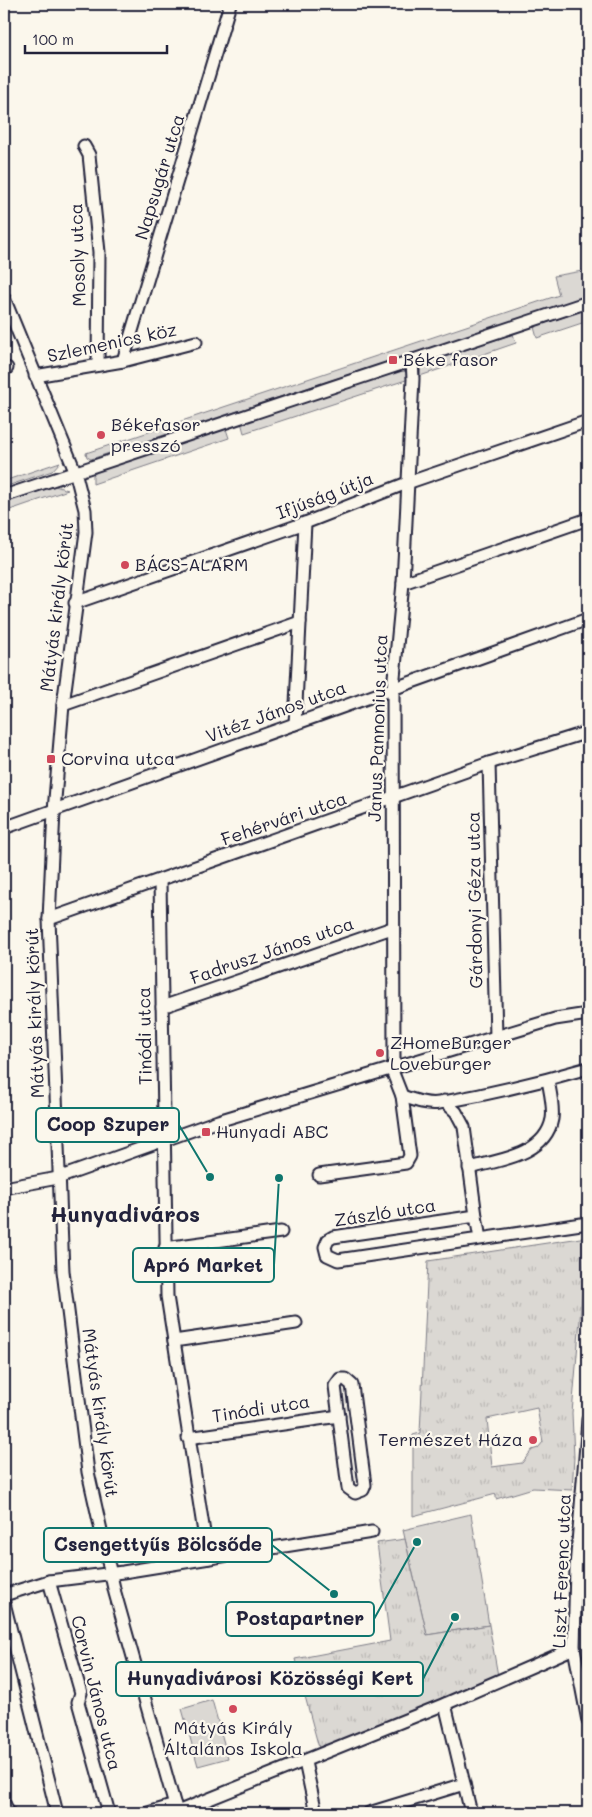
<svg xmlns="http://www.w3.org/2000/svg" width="592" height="1817" viewBox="0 0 592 1817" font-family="Mali,sans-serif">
	<defs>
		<pattern id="park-tufts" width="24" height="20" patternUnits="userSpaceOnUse" patternTransform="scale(1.25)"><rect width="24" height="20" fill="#dbd8d3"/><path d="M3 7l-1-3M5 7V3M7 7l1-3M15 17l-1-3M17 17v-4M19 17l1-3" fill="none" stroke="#bcb9b6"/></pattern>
	</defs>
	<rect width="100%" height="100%" fill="#fbf7ec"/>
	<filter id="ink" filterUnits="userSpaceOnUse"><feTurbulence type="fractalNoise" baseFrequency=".02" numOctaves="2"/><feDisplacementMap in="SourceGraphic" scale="10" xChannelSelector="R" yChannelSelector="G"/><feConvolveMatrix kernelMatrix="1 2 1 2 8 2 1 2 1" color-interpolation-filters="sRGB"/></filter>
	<g filter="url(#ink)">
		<g fill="#dbd8d3" stroke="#7e7d87">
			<polygon points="588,270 588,296 91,459 87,457 86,453 559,295 554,276"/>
			<polygon points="588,309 588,321 537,338 534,327"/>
			<polygon points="513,334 516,343 420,376 421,365"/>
			<polygon points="400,370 406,372 409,379 244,433 241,422"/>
			<polygon points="226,429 229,438 93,484 93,475 98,471"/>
			<polygon points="60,462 52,471 4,487 4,481"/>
			<polygon points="52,485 68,490 4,512 4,501"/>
			<polygon points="471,1514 489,1625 427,1635 403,1530"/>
			<polygon points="212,1700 228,1758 198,1766 182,1709"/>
		</g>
		<g fill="url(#park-tufts)" stroke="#7e7d87" fill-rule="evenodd">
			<path d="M587,1237L572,1413L574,1457L572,1490L533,1488L496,1499V1494L413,1516V1435L420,1433L428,1261ZM537,1408L543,1442L538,1448L532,1450L522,1463L492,1467L487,1419Z"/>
			<polygon points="405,1539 427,1635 489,1625 498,1676 319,1748 295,1659 390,1641 377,1543"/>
		</g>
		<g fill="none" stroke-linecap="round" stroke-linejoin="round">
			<g stroke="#22223b" stroke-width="15">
				<g id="minor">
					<polyline points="84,146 89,155 99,252 98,365"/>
					<polyline points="4,298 75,471 85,510 86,532 63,705 54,811 49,919 63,1271 88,1472 115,1593 177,1813"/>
					<polyline points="123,361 230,4"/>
					<polyline points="4,368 7,368"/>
					<polyline points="35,376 123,361 196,342"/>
					<polyline points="4,496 588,302"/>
					<polyline points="403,583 588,519"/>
					<polyline points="75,603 305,523 407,483 588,421"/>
					<polyline points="63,705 300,622"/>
					<polyline points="295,724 305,523"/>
					<polyline points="489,763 496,1037"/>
					<polyline points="4,828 588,619"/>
					<polyline points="160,881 167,1296 208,1558"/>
					<polyline points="49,919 489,763 588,732"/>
					<polyline points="162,1007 392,928"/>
					<polyline points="394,1067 393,688 403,583 413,379 412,360"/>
					<path d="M402,1096C414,1100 427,1105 439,1103C489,1094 540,1082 588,1068"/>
					<polyline points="444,1101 456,1112 464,1127 476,1216"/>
					<path d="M469,1168C498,1160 545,1156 552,1119C554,1107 550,1092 548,1080"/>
					<polyline points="319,1175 406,1163 410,1156 402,1096 391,1068"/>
					<polyline points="4,1188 58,1178 218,1121 555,1019 588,1014"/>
					<polyline points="480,1239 476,1216 333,1237 328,1240 325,1247 327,1255 338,1260 588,1223"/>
					<polyline points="165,1248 281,1232"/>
					<polyline points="174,1341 296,1323"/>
					<polygon points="340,1379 345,1379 352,1385 365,1485 363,1490 355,1493 348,1488 335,1386"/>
					<polyline points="588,1420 576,1567 574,1648 588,1721"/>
					<polyline points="188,1438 339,1416"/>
					<polyline points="49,1581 81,1693 78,1702 109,1813"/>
					<polyline points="4,1595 49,1581 123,1572 372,1532"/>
					<polyline points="4,1603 57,1813"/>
					<polyline points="445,1704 471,1813"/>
					<polyline points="305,1762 316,1813"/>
					<polyline points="4,1803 9,1813"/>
					<polyline points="177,1812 445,1704 574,1648"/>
					<polyline points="148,1813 175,1805"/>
					<polyline points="369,1813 464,1784"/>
				</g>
			</g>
			<use href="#minor" stroke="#fbf7ec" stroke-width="11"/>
		</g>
	</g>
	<g fill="#d1495b" stroke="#fbf7ec" stroke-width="2">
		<rect x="388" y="355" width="10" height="10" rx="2.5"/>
		<circle cx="101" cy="435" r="5"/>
		<circle cx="125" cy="565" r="5"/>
		<rect x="46" y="754" width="10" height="10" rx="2.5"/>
		<circle cx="380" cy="1053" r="5"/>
		<rect x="201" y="1127" width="10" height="10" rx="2.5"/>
		<circle cx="533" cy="1440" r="5"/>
		<circle cx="233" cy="1709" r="5"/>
	</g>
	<g text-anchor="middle" stroke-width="4.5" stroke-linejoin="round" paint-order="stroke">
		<g font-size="18" fill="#22223b" stroke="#fbf7ec">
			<text transform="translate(160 177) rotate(-73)" y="6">Napsugár utca</text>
			<text transform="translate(78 255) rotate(-92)" y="6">Mosoly utca</text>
			<text transform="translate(112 343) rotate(-12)" y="6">Szlemenics köz</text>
			<text transform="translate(325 496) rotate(-21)" y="6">Ifjúság útja</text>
			<text transform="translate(57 607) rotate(-83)" y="6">Mátyás király körút</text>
			<text transform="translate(276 712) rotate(-20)" y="6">Vitéz János utca</text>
			<text transform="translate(378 728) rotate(-88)" y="6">Janus Pannonius utca</text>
			<text transform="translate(284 819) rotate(-19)" y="6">Fehérvári utca</text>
			<text transform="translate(475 900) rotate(-91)" y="6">Gárdonyi Géza utca</text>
			<text transform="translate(272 951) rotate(-19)" y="6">Fadrusz János utca</text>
			<text transform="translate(35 1013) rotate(-92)" y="6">Mátyás király körút</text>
			<text transform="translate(145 1036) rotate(-91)" y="6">Tinódi utca</text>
			<text transform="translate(385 1213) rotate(-9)" y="6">Zászló utca</text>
			<text transform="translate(261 1409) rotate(-9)" y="6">Tinódi utca</text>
			<text transform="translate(100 1413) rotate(82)" y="6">Mátyás király körút</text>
			<text transform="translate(562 1571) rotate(-88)" y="6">Liszt Ferenc utca</text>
			<text transform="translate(96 1693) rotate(76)" y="6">Corvin János utca</text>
		</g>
		<g font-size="18" fill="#22223b" stroke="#fbf7ec" text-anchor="start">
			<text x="403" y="366">Béke fasor</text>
			<text x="111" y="431">Békefasor<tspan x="111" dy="21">presszó</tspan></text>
			<text x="135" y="571">BÁCS-ALARM</text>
			<text x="61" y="765">Corvina utca</text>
			<text x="390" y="1049">ZHomeBurger<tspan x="390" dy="21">Loveburger</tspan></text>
			<text x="216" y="1138">Hunyadi ABC</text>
			<text x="523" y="1446" text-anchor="end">Természet Háza</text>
			<text x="233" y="1734" text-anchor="middle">Mátyás Király<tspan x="233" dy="21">Általános Iskola</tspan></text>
		</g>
		<g font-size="22" font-weight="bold" fill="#22223b" stroke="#fbf7ec">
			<text x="125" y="1222">Hunyadiváros</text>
		</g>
	</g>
	<path fill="none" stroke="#0f766e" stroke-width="2" d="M210 1177L179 1125M279 1178L274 1265M334 1594L272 1545M417 1542L374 1619M455 1617L423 1679"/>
	<g fill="#0f766e" stroke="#fbf7ec" stroke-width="2">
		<circle cx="210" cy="1177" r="5"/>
		<circle cx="279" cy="1178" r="5"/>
		<circle cx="334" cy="1594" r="5"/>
		<circle cx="417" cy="1542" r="5"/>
		<circle cx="455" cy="1617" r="5"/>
	</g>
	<g fill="#fbf7ec" stroke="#0f766e" stroke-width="2">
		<rect x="36" y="1108" width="143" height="34" rx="5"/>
		<rect x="133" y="1248" width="141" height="34" rx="5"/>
		<rect x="44" y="1528" width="228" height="34" rx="5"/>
		<rect x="226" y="1602" width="148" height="34" rx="5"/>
		<rect x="116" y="1662" width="307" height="34" rx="5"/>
	</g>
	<g font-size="19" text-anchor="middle" font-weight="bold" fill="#22223b">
		<text x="108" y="1131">Coop Szuper</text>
		<text x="203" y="1272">Apró Market</text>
		<text x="158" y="1551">Csengettyűs Bölcsőde</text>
		<text x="300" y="1625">Postapartner</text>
		<text x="270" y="1685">Hunyadivárosi Közösségi Kert</text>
	</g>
	<rect width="592" height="1817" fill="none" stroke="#fbf7ec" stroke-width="20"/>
	<rect x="10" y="10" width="572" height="1797" fill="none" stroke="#22223b" stroke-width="2" filter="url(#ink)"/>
	<path d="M25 45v8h142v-8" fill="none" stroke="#22223b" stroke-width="2.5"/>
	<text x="32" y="45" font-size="15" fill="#22223b" stroke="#fbf7ec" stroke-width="4" paint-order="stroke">100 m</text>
</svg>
